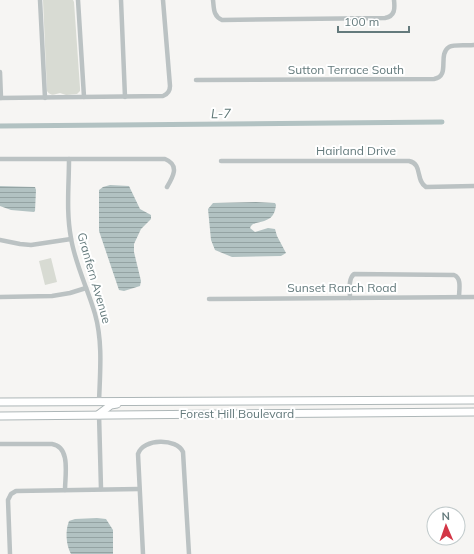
<svg xmlns="http://www.w3.org/2000/svg" width="474" height="554" viewBox="0 0 474 554" font-family="Mulish,sans-serif">
	<defs>
		<pattern id="water-rules" width="6" height="5" patternUnits="userSpaceOnUse"><rect width="6" height="5" fill="#b2c2c2"/><path d="M0 2.5h6" fill="none" stroke="#94a3a3"/></pattern>
	</defs>
	<rect width="100%" height="100%" fill="#f6f5f3"/>
	<g fill="#d8dbd3">
		<path d="M43,0H73L74,2L80,88V91L77,94L66,95L60,93C55,94 51,97 47,91Z"/>
		<polygon points="51,258 57,282 45,285 39,261"/>
	</g>
	<g fill="url(#water-rules)">
		<polygon points="110,185 129,186 140,209 151,215 151,219 141,229 134,244 134,252 141,281 140,286 124,291 119,290 99,231 99,190 103,187"/>
		<polygon points="0,186 35,187 36,190 35,211 34,212 11,210 0,206"/>
		<path d="M256,202L275,203L276,205C274,221 266,220 253,224L251,226L250,228L255,232L268,228L275,229L277,236L286,253L281,256L232,257L215,250L211,240L208,209L213,203Z"/>
		<path d="M97,518L106,519L113,530V554H71C66,545 65,531 69,521L75,519Z"/>
	</g>
	<g fill="none" stroke-linecap="round" stroke-linejoin="round">
		<polyline stroke="#b2c2c2" stroke-width="5" points="0,126 442,122"/>
		<g stroke="#aeb7b8" stroke-width="9">
			<g id="secondary">
				<polyline points="0,402 474,400"/>
				<polyline points="99,414 111,405 117,404"/>
				<polyline points="0,416 474,412"/>
			</g>
		</g>
		<g stroke="#bbc2c3" stroke-width="4.5">
			<polyline points="40,0 45,98"/>
			<polyline points="78,0 84,97"/>
			<polyline points="121,0 125,97"/>
			<path d="M213,0C214,8 213,16 222,20L385,18C395,16 395,9 394,0"/>
			<polyline points="0,72 1,98"/>
			<path d="M196,80L434,79C451,76 437,55 449,47C455,44 467,46 474,45"/>
			<path d="M0,98L163,96C168,94 170,91 170,86L163,0"/>
			<path d="M0,159H165C180,165 173,177 167,187"/>
			<path d="M69,159C69,185 66,212 71,238C75,264 88,289 95,314C103,342 100,373 99,402"/>
			<path d="M221,161H409C423,164 415,180 426,187L474,186"/>
			<polyline points="0,240 20,244 31,245 71,239"/>
			<polyline points="0,297 52,296 70,293 86,288"/>
			<path d="M350,298C350,290 348,279 354,274L454,275C462,278 459,290 459,297"/>
			<polyline points="209,299 474,297"/>
			<polyline points="99,414 101,489"/>
			<path d="M0,444H52C71,447 65,475 65,490"/>
			<polyline points="10,554 8,500 11,494 16,491 139,489"/>
			<path d="M143,554L138,454C143,438 177,438 183,452L189,554"/>
		</g>
		<use href="#secondary" stroke="#fff" stroke-width="7"/>
	</g>
	<g text-anchor="middle" stroke-width="4" stroke-linejoin="round" paint-order="stroke">
		<g font-size="12" fill="#647a7c" stroke="#fff">
			<text x="346" y="74">Sutton Terrace South</text>
			<text x="356" y="155">Hairland Drive</text>
			<text transform="translate(94 278) rotate(74)" y="4">Granfern Avenue</text>
			<text x="342" y="292">Sunset Ranch Road</text>
			<text x="237" y="418">Forest Hill Boulevard</text>
		</g>
		<g font-size="13" font-style="italic" fill="#5e7776" stroke="#fff">
			<text transform="translate(221 113) rotate(-1)" y="5">L-7</text>
		</g>
	</g>
	<g transform="translate(446 526) rotate(358)"><circle r="19" fill="#ffffff" stroke="#c1cacb"/>
	<path d="M0-3L7 15L0 10L-7 15Z" fill="#d33646"/>
	<text y="-6" font-size="11" font-weight="bold" text-anchor="middle" fill="#647a7c">N</text>
	</g>
	<path d="M338 26v6h71v-6" fill="none" stroke="#647a7c" stroke-width="2"/>
	<text x="344" y="26" font-size="12" fill="#647a7c" stroke="#ffffff" stroke-width="3" paint-order="stroke">100 m</text>
</svg>
